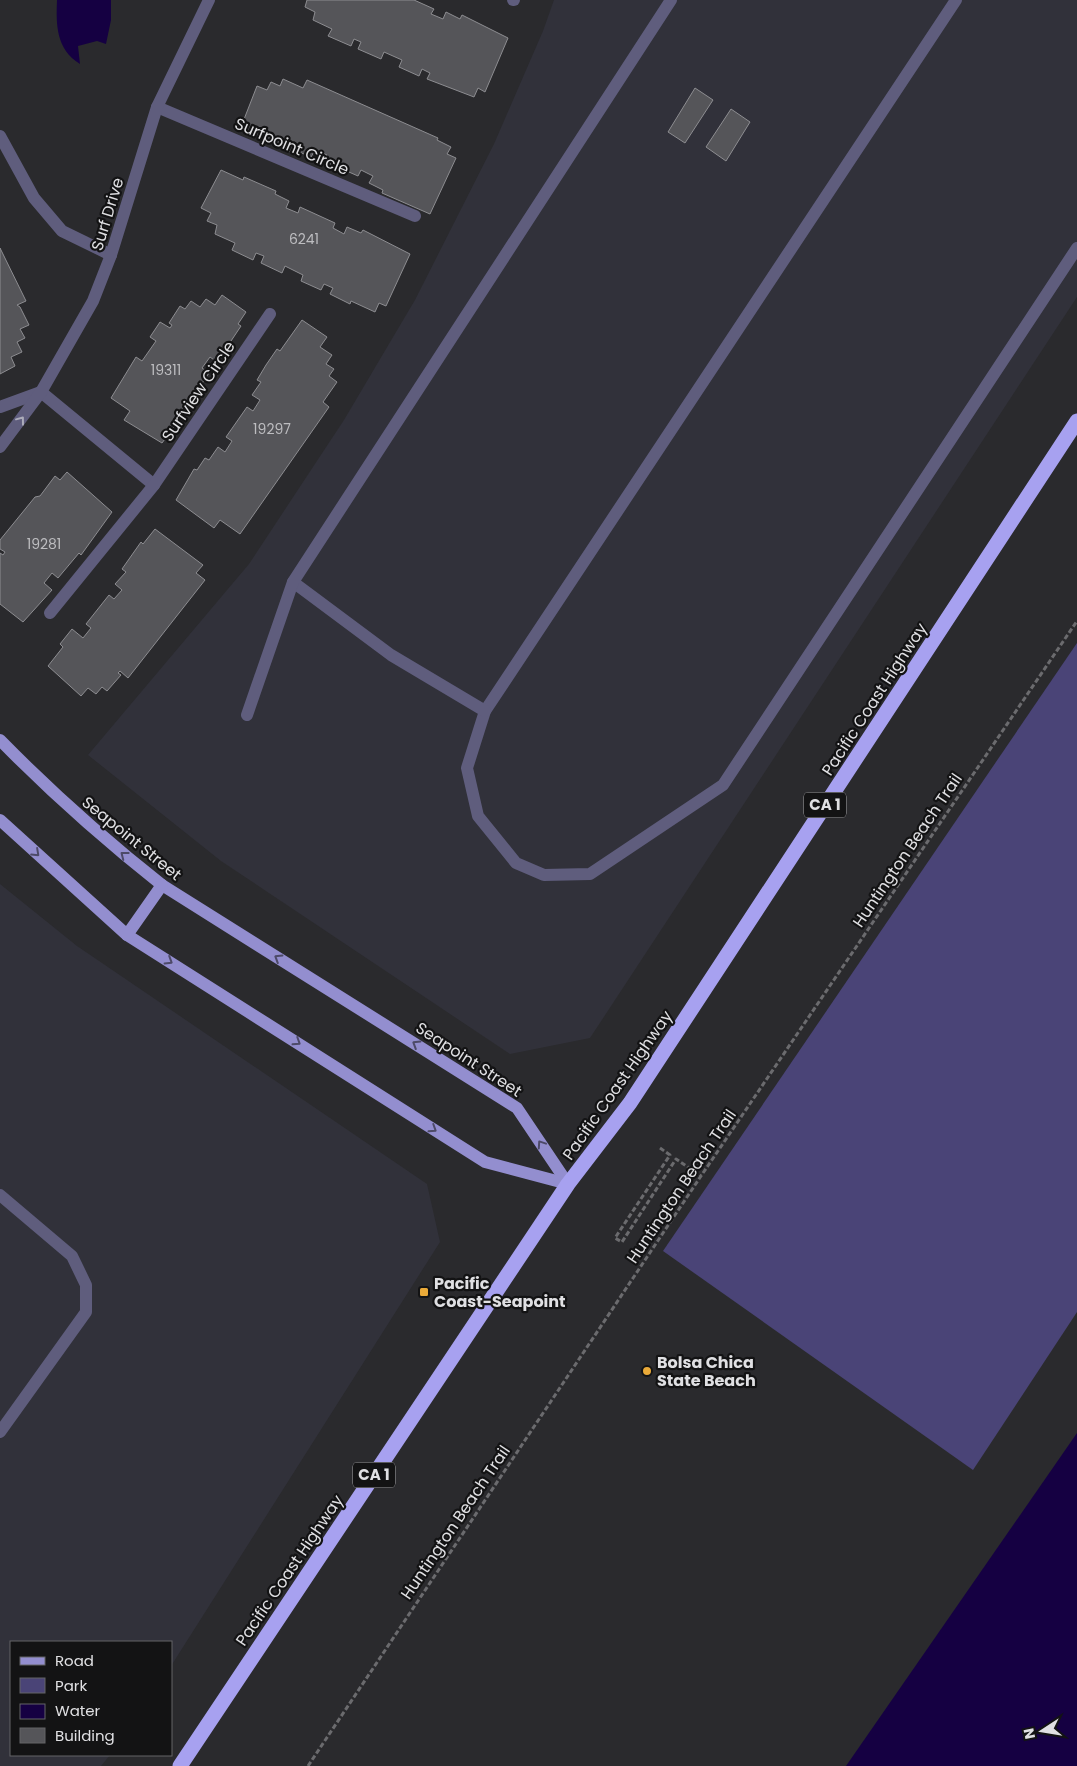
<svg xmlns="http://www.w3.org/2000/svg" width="1077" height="1766" viewBox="0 0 1077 1766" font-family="Poppins,sans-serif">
	<rect width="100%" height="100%" fill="#2a2a2d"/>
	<g fill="#31313a">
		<polygon points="554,0 1077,0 1077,297 590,1038 510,1054 221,861 88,755 249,564 344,420 415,300 494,144 543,31"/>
		<polygon points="0,884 77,946 427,1184 440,1242 171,1666 171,1642 11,1642 11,1755 110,1755 101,1766 0,1766"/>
	</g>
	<polygon fill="#4a4477" points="1077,643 1077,1312 973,1470 663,1251"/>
	<g fill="#150042">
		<path d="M57,0H111V20L106,44L97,41L78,46L80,64C56,49 56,25 57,0Z"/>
		<polygon points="1077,1433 1077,1766 846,1766"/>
	</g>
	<g fill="#555559" stroke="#8d8d91">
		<polygon points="307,0 414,0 434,9 431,14 443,19 446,12 460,19 462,15 508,38 485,92 478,88 474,97 427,79 430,73 422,69 419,76 399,67 402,60 384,52 381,59 358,49 361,42 354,39 351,46 328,36 332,29 313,20 315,12 305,7"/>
		<polygon points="283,79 303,88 307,80 438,138 437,140 451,147 447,154 456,158 430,214 382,193 383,190 369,183 373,176 361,170 358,176 324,161 327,155 315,150 311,157 297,151 295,154 241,127 257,86 267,90 271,82 280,86"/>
		<polygon points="695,88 713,100 685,143 668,132"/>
		<polygon points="731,109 750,122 726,161 706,147"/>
		<polygon points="221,170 243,180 244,177 276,191 275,194 289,201 286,208 298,213 300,207 335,223 333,228 344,234 347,227 361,233 363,230 410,254 386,306 379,303 375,312 351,301 350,304 330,294 333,288 324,284 321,290 301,281 303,275 285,266 282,273 261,263 264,256 256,253 253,260 232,250 235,243 215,234 217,225 207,221 211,213 201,208"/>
		<polygon points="0,248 26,301 17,305 20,307 29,325 20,329 25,338 17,342 22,352 11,357 15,366 0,374"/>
		<polygon points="222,295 246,312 238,324 241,326 217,362 210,357 202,368 209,373 191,400 193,401 162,443 124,420 130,411 111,398 136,357 142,361 156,341 150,337 160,322 170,328 172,325 169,323 180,306 185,309 191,301 200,307 206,299 215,305"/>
		<polygon points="302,320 327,337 320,347 332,355 326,364 334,369 329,376 337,382 323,402 329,407 240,534 220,520 214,528 176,500 194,469 197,470 205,458 209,460 218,447 225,452 232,441 226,437 247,407 253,411 260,400 252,395 261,382 257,380 266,365 277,349 280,351"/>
		<polygon points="67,472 112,512 81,555 79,553 58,578 52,573 44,583 52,590 23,622 0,604 0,553 3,555 5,552 0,549 0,540 35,497 40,496 55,476 60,480"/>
		<polygon points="155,529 203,565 196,573 205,580 128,678 120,671 118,673 121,675 107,691 102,687 96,694 88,688 81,696 48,666 63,647 60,644 72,629 83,638 91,628 86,624 109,595 114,599 122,590 115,584 126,572 122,569 141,542 143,544"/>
	</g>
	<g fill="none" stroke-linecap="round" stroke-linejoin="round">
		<g stroke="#6b6b6e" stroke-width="3" stroke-dasharray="5 2.5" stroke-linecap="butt">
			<polyline points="660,1148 670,1155 615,1238 622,1242 676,1159 701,1176"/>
			<polyline points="308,1766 701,1176 1077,621"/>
		</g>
		<g stroke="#5f5d7d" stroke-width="12">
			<polyline points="513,0 514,0"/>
			<polyline points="956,0 485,711 467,768 478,816 516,863 544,875 590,874 723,785 1077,248"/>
			<polyline points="157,107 415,216"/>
			<polyline points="0,136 34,198 62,231 111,255"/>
			<polyline points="41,392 154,485"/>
			<polyline points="0,407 41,392"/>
			<polyline points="0,447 41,392 93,301 111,255 157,107 209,0"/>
			<polyline points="293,582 391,655 485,711"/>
			<polyline points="50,613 154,485 270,314"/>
			<polyline points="247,715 293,582 671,0"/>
			<polyline points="0,1195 72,1256 86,1285 86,1312 0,1432"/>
		</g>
		<g stroke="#938ecf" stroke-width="12">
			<path d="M0,740C51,792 105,840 162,885L517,1108L568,1184"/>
			<polyline points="0,820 127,935 485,1162 568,1184"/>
			<polyline points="127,935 162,885"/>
		</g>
		<polyline stroke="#a7a1f0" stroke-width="15" points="180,1766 568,1184 630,1103 1077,421"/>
	</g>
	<defs><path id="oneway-chevron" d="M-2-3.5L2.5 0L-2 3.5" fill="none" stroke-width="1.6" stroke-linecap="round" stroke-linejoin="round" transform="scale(1.25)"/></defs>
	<use stroke="#acacba" href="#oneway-chevron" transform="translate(21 420) rotate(-53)"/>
	<g stroke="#4d4a68">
		<use href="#oneway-chevron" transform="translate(36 853) rotate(43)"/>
		<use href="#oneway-chevron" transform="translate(124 855) rotate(-142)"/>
		<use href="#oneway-chevron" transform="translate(278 958) rotate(-148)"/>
		<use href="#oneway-chevron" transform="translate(169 961) rotate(32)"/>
		<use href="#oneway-chevron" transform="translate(297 1042) rotate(33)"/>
		<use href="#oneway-chevron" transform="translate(416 1044) rotate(-148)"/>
		<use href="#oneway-chevron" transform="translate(433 1129) rotate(33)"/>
		<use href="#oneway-chevron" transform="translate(541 1144) rotate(-124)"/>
	</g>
	<g fill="#eaaa39" stroke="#131314" stroke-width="2">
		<rect x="419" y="1287" width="10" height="10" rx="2.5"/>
		<circle cx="647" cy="1371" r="5"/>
	</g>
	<g text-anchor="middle" stroke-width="4.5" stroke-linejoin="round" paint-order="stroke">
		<g font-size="14" fill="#bdbdc0">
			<text x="304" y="244">6241</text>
			<text x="166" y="375">19311</text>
			<text x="272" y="434">19297</text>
			<text x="44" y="549">19281</text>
		</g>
		<g fill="#131314" stroke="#a2a2a5" stroke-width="1">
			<rect x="804" y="792.5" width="42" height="25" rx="4"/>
			<rect x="353" y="1462.5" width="42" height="25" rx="4"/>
		</g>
		<g font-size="15" font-weight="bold" fill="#e0e0e3">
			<text x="825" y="810">CA 1</text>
			<text x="374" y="1480">CA 1</text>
		</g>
		<g font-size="16" fill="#e0e0e3" stroke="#131314">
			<text transform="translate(292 146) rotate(23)" y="6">Surfpoint Circle</text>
			<text transform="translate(107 214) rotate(-73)" y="6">Surf Drive</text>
			<text transform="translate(198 391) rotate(-56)" y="6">Surfview Circle</text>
			<text transform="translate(874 699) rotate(-57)" y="6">Pacific Coast Highway</text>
			<text transform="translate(132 838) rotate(39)" y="6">Seapoint Street</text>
			<text transform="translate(907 850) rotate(-56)" y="6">Huntington Beach Trail</text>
			<text transform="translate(469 1059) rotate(33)" y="6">Seapoint Street</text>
			<text transform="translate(617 1085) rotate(-55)" y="6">Pacific Coast Highway</text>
			<text transform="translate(681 1186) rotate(-56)" y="6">Huntington Beach Trail</text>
			<text transform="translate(455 1522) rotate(-56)" y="6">Huntington Beach Trail</text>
			<text transform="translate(289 1570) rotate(-56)" y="6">Pacific Coast Highway</text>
		</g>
		<g font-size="16" font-weight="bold" fill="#e0e0e3" stroke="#131314" text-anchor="start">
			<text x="434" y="1289">Pacific<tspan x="434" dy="18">Coast-Seapoint</tspan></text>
			<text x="657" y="1368">Bolsa Chica<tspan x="657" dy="18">State Beach</tspan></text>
		</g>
	</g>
	<rect x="10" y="1641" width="162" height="115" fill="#131314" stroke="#656567"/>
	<rect x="20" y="1657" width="25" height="8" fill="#938ecf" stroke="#656567"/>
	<text x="55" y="1666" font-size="15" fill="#e0e0e3">Road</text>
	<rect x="20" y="1678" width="25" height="15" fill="#4a4477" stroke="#656567"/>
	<text x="55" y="1691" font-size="15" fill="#e0e0e3">Park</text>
	<rect x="20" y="1704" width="25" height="15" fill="#150042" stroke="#656567"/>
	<text x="55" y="1716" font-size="15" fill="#e0e0e3">Water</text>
	<rect x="20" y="1728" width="25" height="15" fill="#555559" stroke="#656567"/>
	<text x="55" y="1741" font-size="15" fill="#e0e0e3">Building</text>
	<g transform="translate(1042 1731) rotate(258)" stroke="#131314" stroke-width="4" paint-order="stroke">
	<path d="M0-4L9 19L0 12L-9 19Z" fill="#e0e0e3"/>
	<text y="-8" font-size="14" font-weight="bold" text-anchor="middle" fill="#e0e0e3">N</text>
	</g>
</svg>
